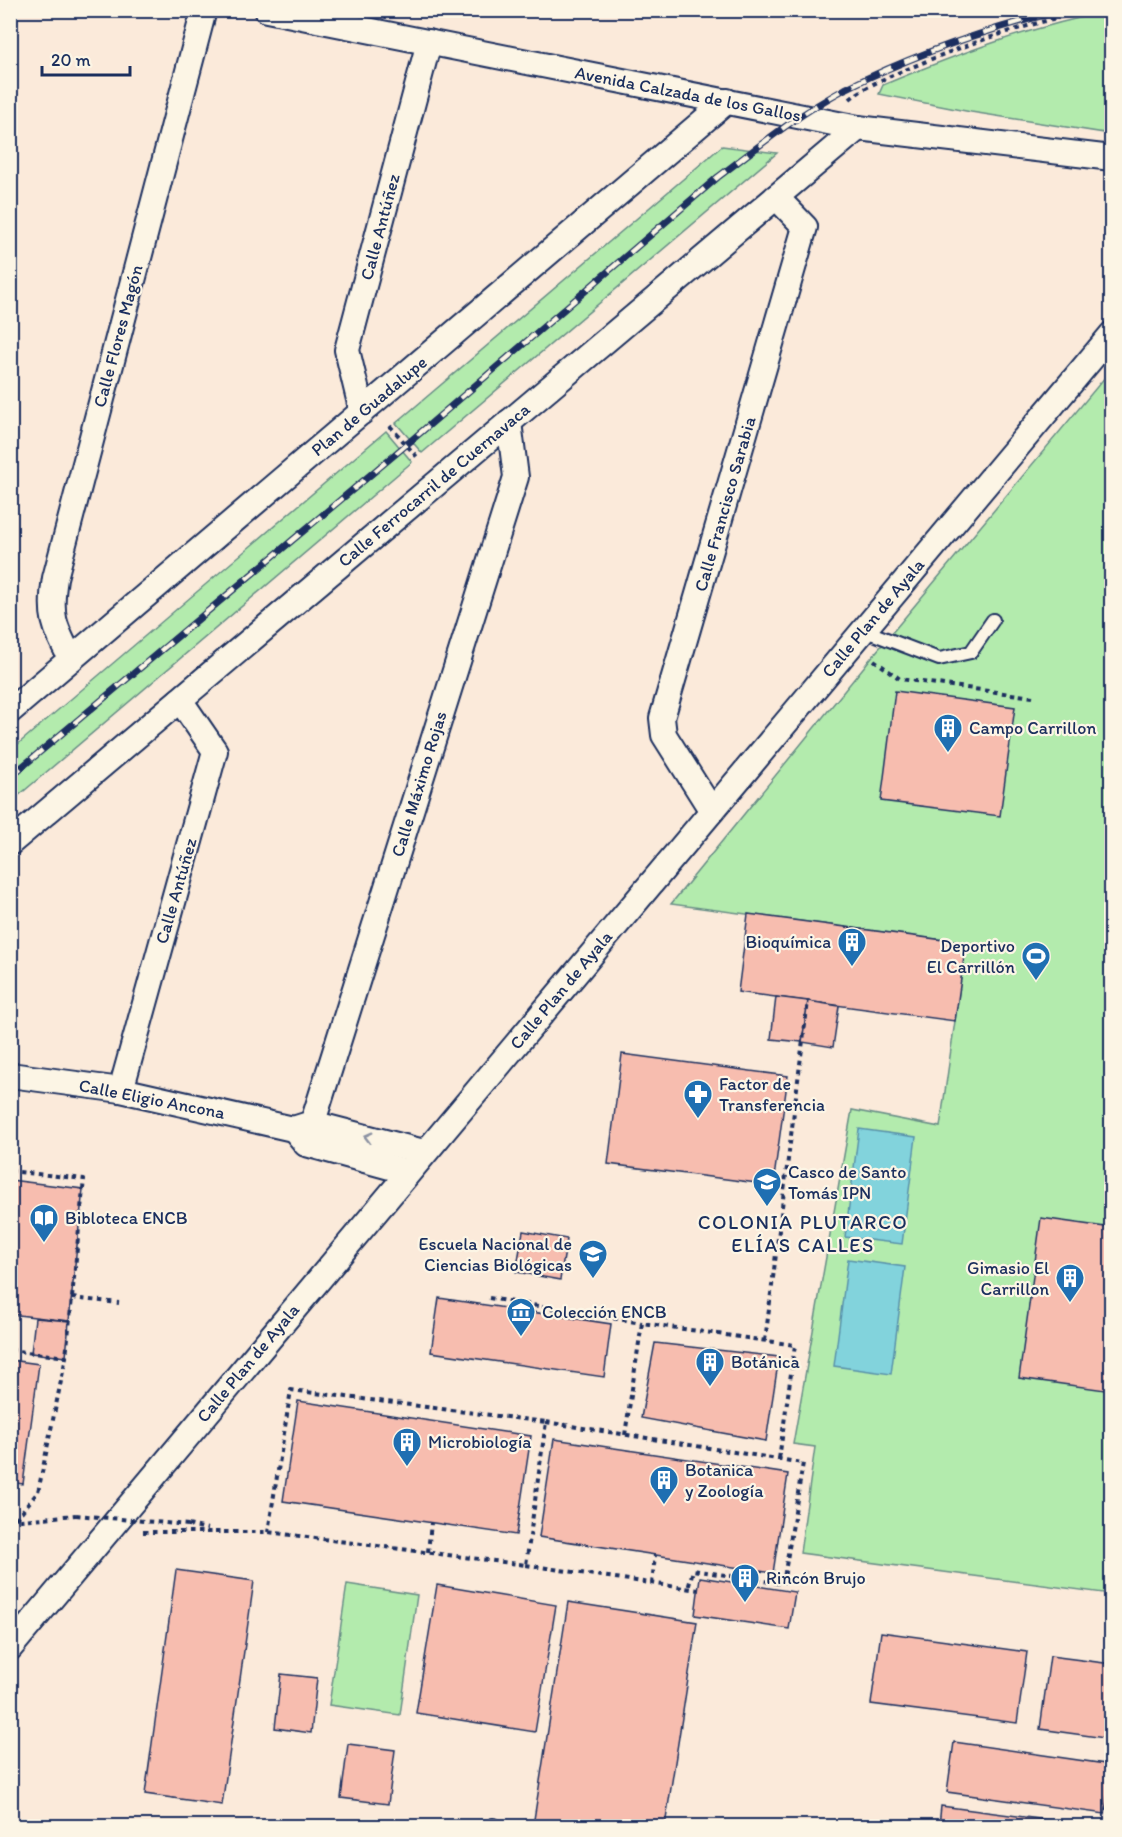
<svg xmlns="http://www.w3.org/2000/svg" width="1122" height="1837" viewBox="0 0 1122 1837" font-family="Itim,sans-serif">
	<rect width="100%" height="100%" fill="#fbeada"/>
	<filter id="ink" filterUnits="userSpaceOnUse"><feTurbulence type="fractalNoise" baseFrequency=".0167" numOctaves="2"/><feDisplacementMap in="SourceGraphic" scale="12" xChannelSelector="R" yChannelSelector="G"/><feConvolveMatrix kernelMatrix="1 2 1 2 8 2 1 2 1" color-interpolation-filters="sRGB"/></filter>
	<g filter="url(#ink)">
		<g fill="#b3ebad" stroke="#678d86" stroke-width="1.5">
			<path d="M1111,11V134L971,112L879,94L883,85C957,54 1033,26 1111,11Z"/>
			<polygon points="722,146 777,153 422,453 396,423"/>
			<polygon points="1111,370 1111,1594 800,1553 815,1447 793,1444 852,1110 940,1127 966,943 671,904 871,658"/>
			<polygon points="386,431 412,462 11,802 11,750"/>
			<polygon points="347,1584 417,1595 400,1715 329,1705"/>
		</g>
		<g fill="#82d3dc" stroke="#5991aa" stroke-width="1.5">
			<polygon points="859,1129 916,1137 902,1244 845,1237"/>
			<polygon points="848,1259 905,1267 891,1374 834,1366"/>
		</g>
		<g fill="#f7bdaf" stroke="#1b2f5e" stroke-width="1.5">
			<polygon points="895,691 1015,707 1000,816 881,801"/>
			<polygon points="748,914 966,943 955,1021 738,992"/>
			<polygon points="776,997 808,1001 802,1042 771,1039"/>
			<polygon points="808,1001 839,1006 833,1047 802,1042"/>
			<polygon points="622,1054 788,1076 773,1185 608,1164"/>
			<polygon points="10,1180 83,1189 69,1321 10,1314"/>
			<polygon points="1041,1218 1112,1228 1112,1391 1019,1378"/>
			<polygon points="523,1231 567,1239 560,1280 516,1272"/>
			<polygon points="439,1298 611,1324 604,1377 431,1352"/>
			<polygon points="35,1318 69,1321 66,1357 31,1353"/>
			<polygon points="655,1343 779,1357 766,1441 641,1418"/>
			<polygon points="10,1360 39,1364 23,1484 10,1482"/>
			<polygon points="298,1401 531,1436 516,1535 283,1501"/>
			<polygon points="554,1439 788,1474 773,1573 539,1537"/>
			<polygon points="176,1570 254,1581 222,1805 145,1794"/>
			<polygon points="700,1577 795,1592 789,1629 695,1615"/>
			<polygon points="437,1585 556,1605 535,1732 416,1713"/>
			<polygon points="568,1602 697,1622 665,1826 533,1826"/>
			<polygon points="881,1632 1027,1652 1017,1723 871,1704"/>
			<polygon points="1050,1656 1112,1664 1112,1739 1040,1729"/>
			<polygon points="281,1674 317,1678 311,1733 275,1728"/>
			<polygon points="954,1742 1112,1765 1105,1814 947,1792"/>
			<polygon points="348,1744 395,1750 388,1804 341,1798"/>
			<polygon points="941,1806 1093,1826 939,1826"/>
			<polygon points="380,1823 407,1826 379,1826"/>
		</g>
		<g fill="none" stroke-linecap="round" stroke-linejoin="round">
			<g stroke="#1b2f5e" stroke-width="16">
				<g id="lane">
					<polyline points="863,630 939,659 971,652 993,620"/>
					<polyline points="493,1826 493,1825"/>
				</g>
			</g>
			<g stroke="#1b2f5e" stroke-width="28">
				<g id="street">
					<polyline points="267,10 858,128 1112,158"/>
					<polyline points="362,412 347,350 429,42"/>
					<path d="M71,659C54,626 49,616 55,578L204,10"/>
					<polyline points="10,711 727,101"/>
					<polyline points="712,811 664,735 662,718 805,227 776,197"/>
					<polyline points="10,843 858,128"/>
					<polyline points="10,1075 121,1090 293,1129 312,1123 424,1152"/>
					<polyline points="121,1090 215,751 180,700"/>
					<polyline points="297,1133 306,1144 408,1172"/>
					<polyline points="306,1144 516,477 509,422"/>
					<polyline points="10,1648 1112,334"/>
				</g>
			</g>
			<g stroke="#1b2f5e" stroke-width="4" stroke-dasharray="4.5 4.5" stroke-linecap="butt">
				<path d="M850,99C867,85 890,76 910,68C968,43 1028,24 1089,10"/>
				<polyline points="390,426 418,458"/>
				<polyline points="874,660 900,679 1033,697"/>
				<polyline points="10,1171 84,1179 66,1357"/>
				<polyline points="72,1298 119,1303"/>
				<polyline points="489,1298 642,1323"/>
				<polyline points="765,1341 808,1001"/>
				<polyline points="10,1350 66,1357 38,1492 13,1522"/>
				<polyline points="546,1422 803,1463 783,1584 693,1570 688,1589"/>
				<polyline points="625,1435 642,1323 795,1345 779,1459"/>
				<polyline points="10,1521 76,1515"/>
				<polyline points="188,1525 208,1529"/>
				<polyline points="143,1532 268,1532 526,1565 546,1422 291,1390 268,1532"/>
				<polyline points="428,1552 431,1523"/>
				<polyline points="526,1565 698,1590"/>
				<polyline points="652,1584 655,1555"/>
			</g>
			<use href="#lane" stroke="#fcf5e5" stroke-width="12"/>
			<use href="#street" stroke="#fcf5e5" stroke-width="24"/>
			<g stroke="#1b2f5e" stroke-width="7">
				<path id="rail" d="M10,777L406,445L718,177C759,146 800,113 845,89C915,54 988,29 1063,10"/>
			</g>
			<use href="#rail" stroke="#fcf5e5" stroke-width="4.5" stroke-dasharray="14" stroke-linecap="butt"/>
			<polyline stroke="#1b2f5e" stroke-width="4" stroke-dasharray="4.5 4.5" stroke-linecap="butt" points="76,1515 188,1525"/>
		</g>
		<defs><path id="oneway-chevron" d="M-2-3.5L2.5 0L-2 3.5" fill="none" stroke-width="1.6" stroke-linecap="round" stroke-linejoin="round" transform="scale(1.5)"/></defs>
		<use stroke="#8c92a2" href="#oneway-chevron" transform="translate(368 1137) rotate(-165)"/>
	</g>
	<defs>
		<g id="building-pin" transform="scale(1.5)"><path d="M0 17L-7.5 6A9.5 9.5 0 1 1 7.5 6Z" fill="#1f6fb2" stroke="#fcf5e5"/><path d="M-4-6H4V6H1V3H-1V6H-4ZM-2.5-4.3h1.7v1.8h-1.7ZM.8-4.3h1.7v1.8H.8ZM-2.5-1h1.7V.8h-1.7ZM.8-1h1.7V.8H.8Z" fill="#fff"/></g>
		<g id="stadium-pin" transform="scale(1.5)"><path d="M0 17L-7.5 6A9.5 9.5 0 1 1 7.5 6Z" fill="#1f6fb2" stroke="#fcf5e5"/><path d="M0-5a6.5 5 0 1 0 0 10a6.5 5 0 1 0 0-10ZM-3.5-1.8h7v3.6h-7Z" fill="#fff"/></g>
		<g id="pharmacy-pin" transform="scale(1.5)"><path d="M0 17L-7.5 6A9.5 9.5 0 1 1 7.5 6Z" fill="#1f6fb2" stroke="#fcf5e5"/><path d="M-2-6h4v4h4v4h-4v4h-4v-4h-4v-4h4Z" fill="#fff"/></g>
		<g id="university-pin" transform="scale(1.5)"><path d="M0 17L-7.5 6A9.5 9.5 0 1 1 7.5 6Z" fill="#1f6fb2" stroke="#fcf5e5"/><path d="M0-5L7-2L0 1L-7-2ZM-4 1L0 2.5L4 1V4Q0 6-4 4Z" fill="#fff"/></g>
		<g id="library-pin" transform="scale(1.5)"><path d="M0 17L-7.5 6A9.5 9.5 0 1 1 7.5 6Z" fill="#1f6fb2" stroke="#fcf5e5"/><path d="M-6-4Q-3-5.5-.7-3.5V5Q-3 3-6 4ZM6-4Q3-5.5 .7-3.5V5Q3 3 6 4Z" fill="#fff"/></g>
		<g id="museum-pin" transform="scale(1.5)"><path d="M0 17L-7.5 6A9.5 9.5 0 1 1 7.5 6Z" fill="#1f6fb2" stroke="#fcf5e5"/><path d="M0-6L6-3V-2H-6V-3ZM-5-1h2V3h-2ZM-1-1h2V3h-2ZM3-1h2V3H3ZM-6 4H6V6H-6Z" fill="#fff"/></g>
	</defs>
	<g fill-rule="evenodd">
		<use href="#building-pin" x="948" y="728"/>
		<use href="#building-pin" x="852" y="942"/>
		<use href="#stadium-pin" x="1036" y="956"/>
		<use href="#pharmacy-pin" x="698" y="1094"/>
		<use href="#university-pin" x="767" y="1182"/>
		<use href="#library-pin" x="44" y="1218"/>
		<use href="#university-pin" x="593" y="1254"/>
		<use href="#building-pin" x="1070" y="1278"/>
		<use href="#museum-pin" x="521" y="1312"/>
		<use href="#building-pin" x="710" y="1362"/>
		<use href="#building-pin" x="407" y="1442"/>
		<use href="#building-pin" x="664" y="1480"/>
		<use href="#building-pin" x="745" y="1578"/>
	</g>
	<g text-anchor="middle" stroke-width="4.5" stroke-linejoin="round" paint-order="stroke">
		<g font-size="18" fill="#1b2f5e" stroke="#fcf5e5">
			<text transform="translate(688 94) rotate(11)" y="6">Avenida Calzada de los Gallos</text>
			<text transform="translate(380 227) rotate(-75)" y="6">Calle Antúñez</text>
			<text transform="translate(118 336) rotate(-75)" y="6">Calle Flores Magón</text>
			<text transform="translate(369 406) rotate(-40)" y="6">Plan de Guadalupe</text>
			<text transform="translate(434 485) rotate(-40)" y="6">Calle Ferrocarril de Cuernavaca</text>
			<text transform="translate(725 504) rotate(-74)" y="6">Calle Francisco Sarabia</text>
			<text transform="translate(873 618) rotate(-50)" y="6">Calle Plan de Ayala</text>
			<text transform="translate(419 784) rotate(-73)" y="6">Calle Máximo Rojas</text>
			<text transform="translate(176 891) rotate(-74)" y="6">Calle Antúñez</text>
			<text transform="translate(561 990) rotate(-50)" y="6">Calle Plan de Ayala</text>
			<text transform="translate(152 1099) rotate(11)" y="6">Calle Eligio Ancona</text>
			<text transform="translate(248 1363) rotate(-50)" y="6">Calle Plan de Ayala</text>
		</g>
		<g font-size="18" fill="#1b2f5e" stroke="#fcf5e5" text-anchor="start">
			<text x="969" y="734">Campo Carrillon</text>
			<text x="831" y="948" text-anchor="end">Bioquímica</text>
			<text x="1015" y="952" text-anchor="end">Deportivo<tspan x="1015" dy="21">El Carrillón</tspan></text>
			<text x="719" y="1090">Factor de<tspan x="719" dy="21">Transferencia</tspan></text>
			<text x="788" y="1178">Casco de Santo<tspan x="788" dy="21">Tomás IPN</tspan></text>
			<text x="65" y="1224">Bibloteca ENCB</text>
			<text x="572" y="1250" text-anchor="end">Escuela Nacional de<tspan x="572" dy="21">Ciencias Biológicas</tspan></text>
			<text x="1049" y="1274" text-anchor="end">Gimasio El<tspan x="1049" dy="21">Carrillon</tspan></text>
			<text x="542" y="1318">Colección ENCB</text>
			<text x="731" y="1368">Botánica</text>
			<text x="428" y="1448">Microbiología</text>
			<text x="685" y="1476">Botanica<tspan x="685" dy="21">y Zoología</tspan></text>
			<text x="766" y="1584">Rincón Brujo</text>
		</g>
		<g font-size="20" letter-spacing="1.5" fill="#1b2f5e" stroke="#fcf5e5">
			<text x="803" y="1229">COLONIA PLUTARCO<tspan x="803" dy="23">ELÍAS CALLES</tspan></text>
		</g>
	</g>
	<rect width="1122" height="1837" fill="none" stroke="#fcf5e5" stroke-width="36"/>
	<rect x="18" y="18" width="1086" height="1801" fill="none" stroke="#1b2f5e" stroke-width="2" filter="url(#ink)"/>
	<path d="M42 66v9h88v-9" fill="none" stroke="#1b2f5e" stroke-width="3"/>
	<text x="51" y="66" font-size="18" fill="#1b2f5e" stroke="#fcf5e5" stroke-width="4.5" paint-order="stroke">20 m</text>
</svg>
